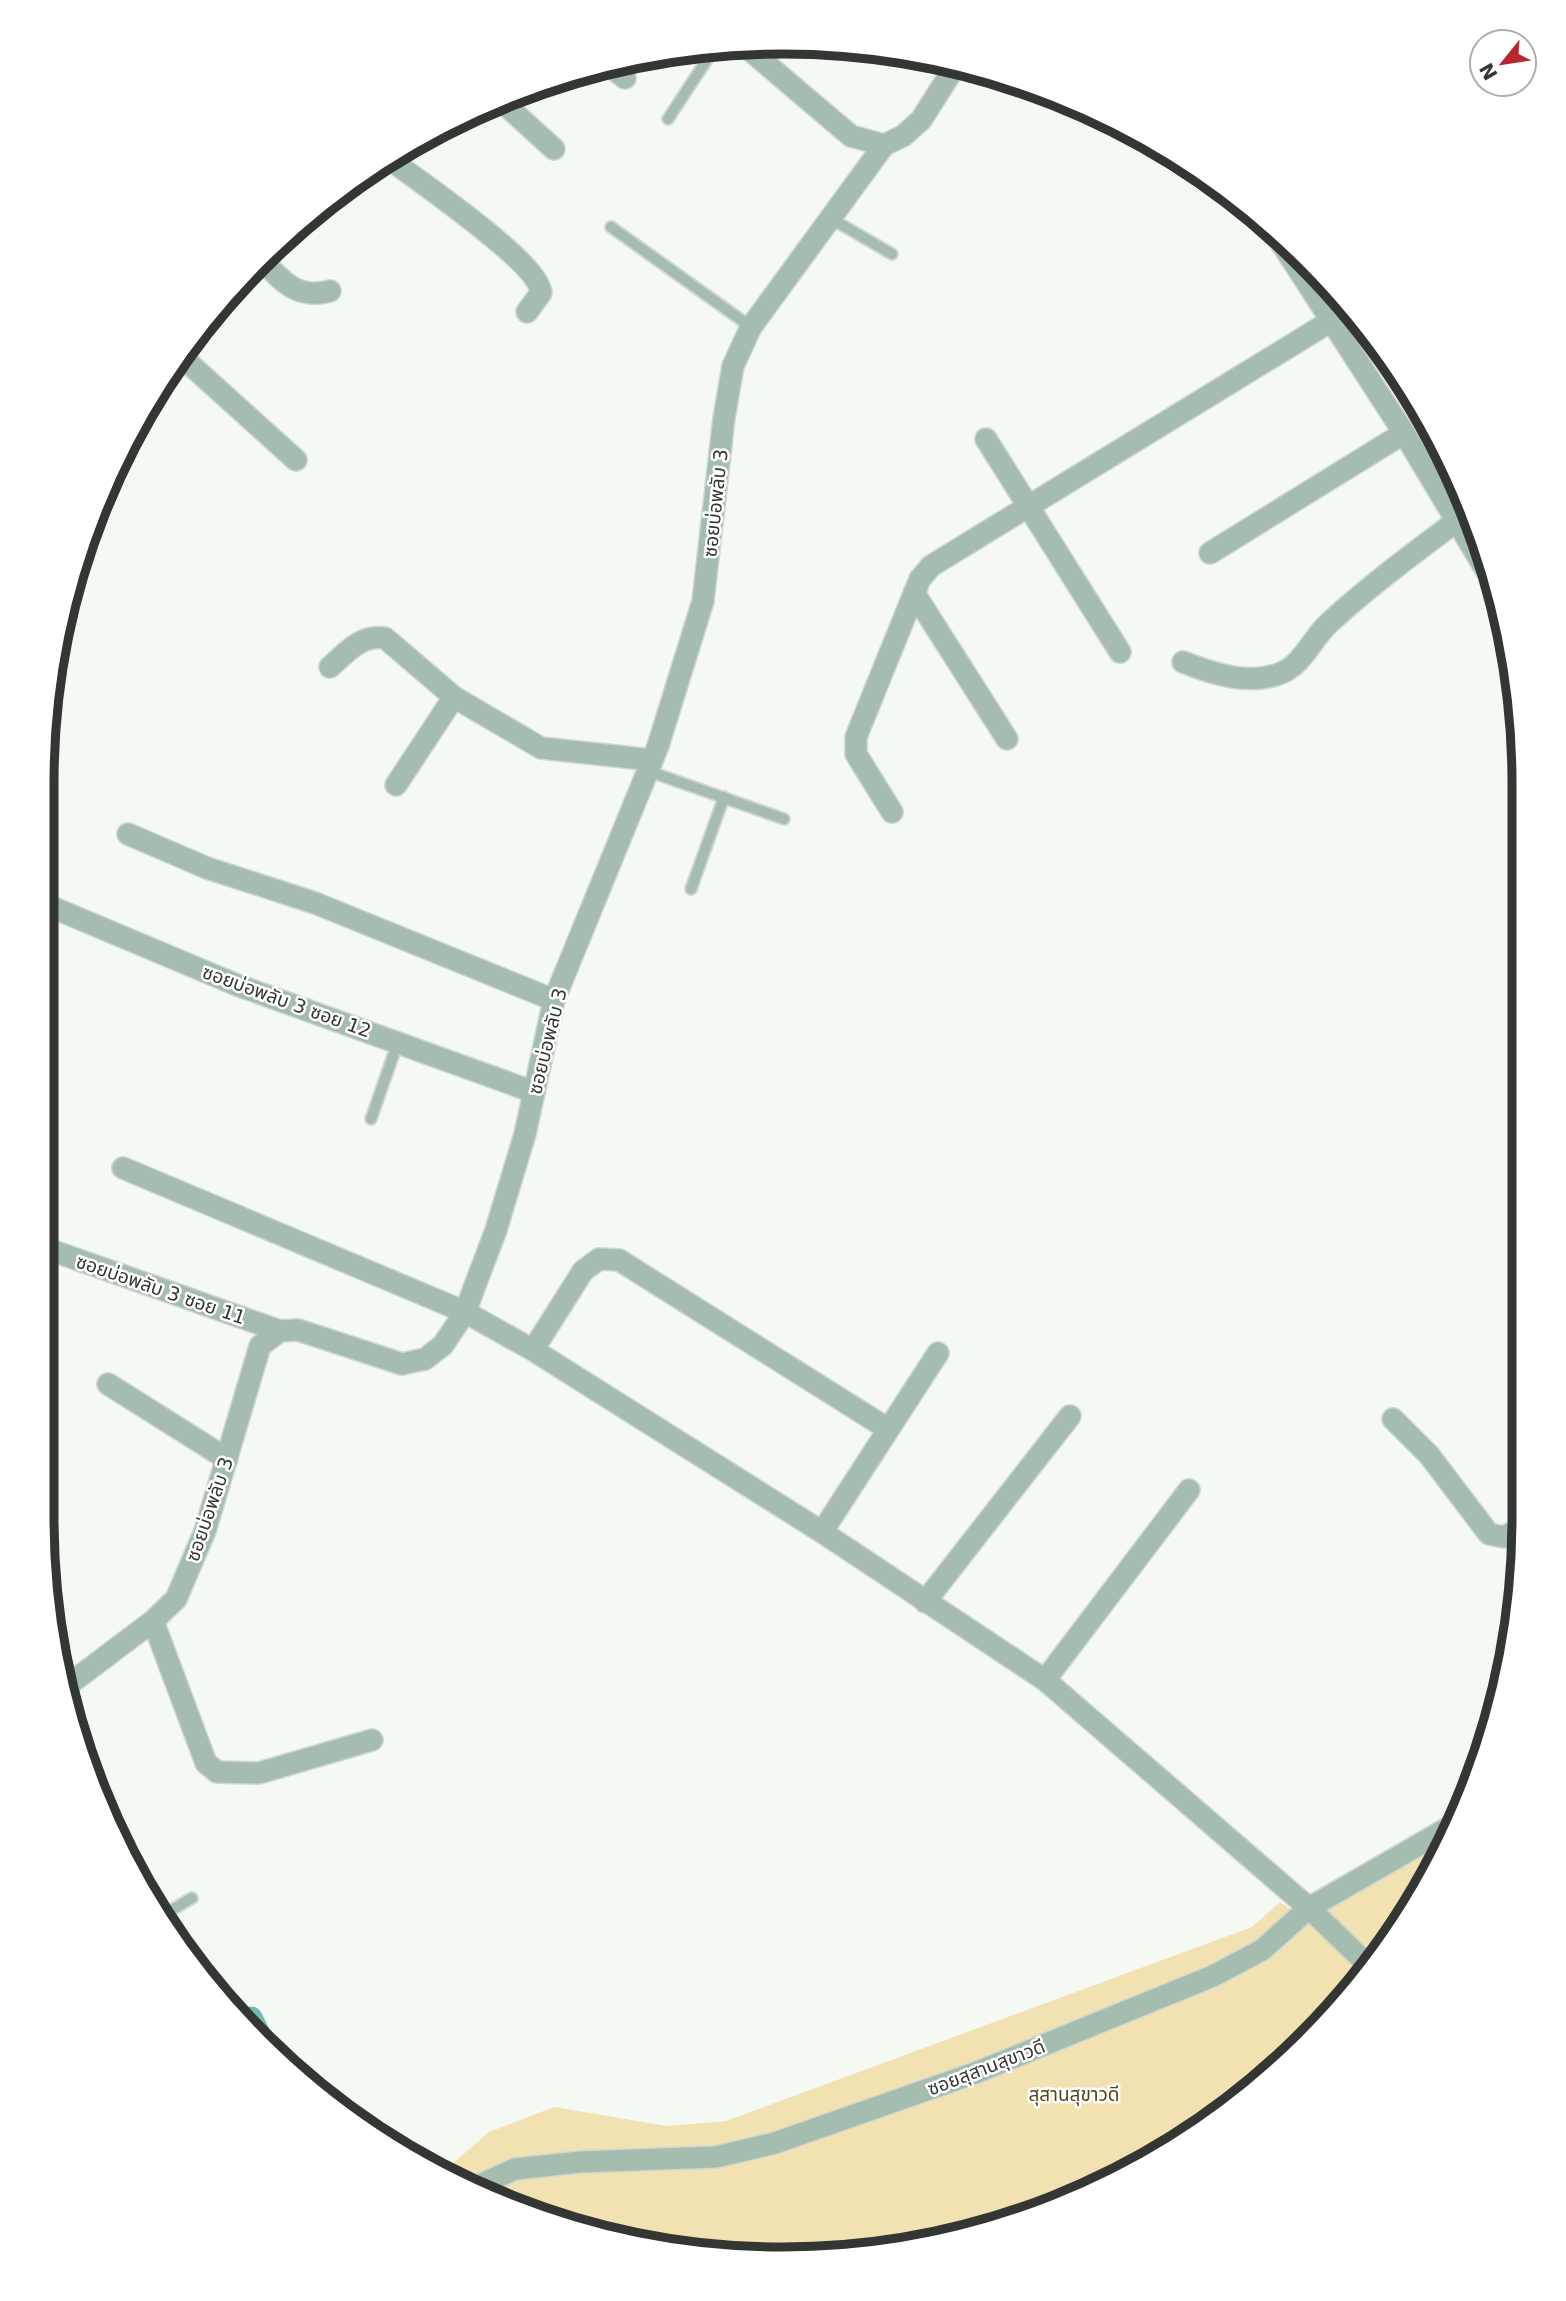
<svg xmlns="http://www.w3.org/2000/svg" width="1566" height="2301" viewBox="0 0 1566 2301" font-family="'DejaVu Sans','Noto Sans Thai',sans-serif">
	<rect width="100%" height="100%" fill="#f4f9f3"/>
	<polygon fill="#f2e2b1" points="1455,1825 1399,1930 1307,2042 1195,2134 1111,2182 927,2245 783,2259 687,2253 499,2202 452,2177 451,2165 489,2132 554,2107 666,2126 726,2121 1252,1927 1280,1902 1304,1918"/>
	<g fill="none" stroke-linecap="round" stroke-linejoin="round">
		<polyline stroke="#70bbb0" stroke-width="23" points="251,2018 260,2036"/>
		<g stroke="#d1d6d0" stroke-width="14">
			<g id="lane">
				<polyline points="668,119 714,49"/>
				<polyline points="830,218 892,254"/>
				<polyline points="611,227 751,327"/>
				<polyline points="1430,475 1450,463"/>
				<polyline points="648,771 784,819"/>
				<polyline points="691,889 724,797"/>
				<polyline points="371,1119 398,1042"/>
				<polyline points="160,1917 192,1898"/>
			</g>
		</g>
		<g stroke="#d1d6d0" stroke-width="24">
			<g id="street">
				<polyline points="745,46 851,136 884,145 903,136 921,120 956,65"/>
				<polyline points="609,65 625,78"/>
				<polyline points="499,99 554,149"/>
				<path d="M388,158C417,180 539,262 541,293L527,312"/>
				<polyline points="1274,232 1404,433 1486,570"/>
				<path d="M260,258C282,281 297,300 330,291"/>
				<polyline points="183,358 296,460"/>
				<polyline points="986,439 1120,652"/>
				<polyline points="1210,553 1404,433"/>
				<polyline points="914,593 1007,739"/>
				<path d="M1183,662C1213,674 1250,686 1281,673C1303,664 1312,639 1328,624C1369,586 1414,553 1458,520"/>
				<path d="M330,667C346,653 361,634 385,638L454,697L541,748L652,760"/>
				<polyline points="396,785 454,697"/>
				<polyline points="892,812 856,754 856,737 920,579 931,566 1331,321"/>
				<polyline points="128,834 207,868 315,903 554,1000"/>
				<polyline points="42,903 237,985 534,1092"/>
				<polyline points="123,1168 465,1312 533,1350 822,1532 1045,1680 1309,1908 1369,1966"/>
				<polyline points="42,1247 280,1331"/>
				<polyline points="533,1350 583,1271 599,1259 619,1260 888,1429"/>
				<polyline points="108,1384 227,1459"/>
				<polyline points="1393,1419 1429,1455 1489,1534 1504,1537 1523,1527"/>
				<polyline points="822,1532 938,1353"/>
				<polyline points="925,1602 1070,1416"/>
				<polyline points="153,1621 206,1763 217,1772 259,1773 372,1740"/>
				<polyline points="1045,1680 1189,1490"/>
				<polyline points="64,1688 153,1621 176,1599 205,1531 260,1346 280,1331 298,1330 402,1364 425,1359 443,1345 465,1312 496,1230 525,1134 554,1000 658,746 703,601 724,418 733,366 751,327 884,145"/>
				<polyline points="473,2188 515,2169 580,2162 716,2157 775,2143 975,2073 1213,1976 1262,1950 1309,1908 1455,1824"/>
			</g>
		</g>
		<use href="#lane" stroke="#a4bdaf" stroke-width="10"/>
		<use href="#street" stroke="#a4bdaf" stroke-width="21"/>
	</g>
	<g text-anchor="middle" stroke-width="5" stroke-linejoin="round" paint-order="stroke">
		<g font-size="19" fill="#343633" stroke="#fff">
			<text transform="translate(715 503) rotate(-84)" y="7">ซอยบ่อพลับ 3</text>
			<text transform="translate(287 1001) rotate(20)" y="7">ซอยบ่อพลับ 3 ซอย 12</text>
			<text transform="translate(547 1041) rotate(-76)" y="7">ซอยบ่อพลับ 3</text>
			<text transform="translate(161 1289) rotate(19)" y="7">ซอยบ่อพลับ 3 ซอย 11</text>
			<text transform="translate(209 1509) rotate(-71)" y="7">ซอยบ่อพลับ 3</text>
			<text transform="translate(986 2067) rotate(-21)" y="7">ซอยสุสานสุขาวดี</text>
		</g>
		<g font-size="19" fill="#54461a" stroke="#fff">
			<text x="1074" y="2101">สุสานสุขาวดี</text>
		</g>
	</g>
	<path d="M0 0H1566V2301H0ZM783 54H783A729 729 0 0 1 1512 783V1518A729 729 0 0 1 783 2247H783A729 729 0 0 1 54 1518V783A729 729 0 0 1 783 54Z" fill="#fff" fill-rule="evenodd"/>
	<path fill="none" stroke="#343633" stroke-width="9" d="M783 54H783A729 729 0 0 1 1512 783V1518A729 729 0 0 1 783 2247H783A729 729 0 0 1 54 1518V783A729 729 0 0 1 783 54Z"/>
	<g transform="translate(1503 63) rotate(240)"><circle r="33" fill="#ffffff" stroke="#aeafad" stroke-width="2"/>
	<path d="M0-5L12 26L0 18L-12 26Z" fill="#b7262f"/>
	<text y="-10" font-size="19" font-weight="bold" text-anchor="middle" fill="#343633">N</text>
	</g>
</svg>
